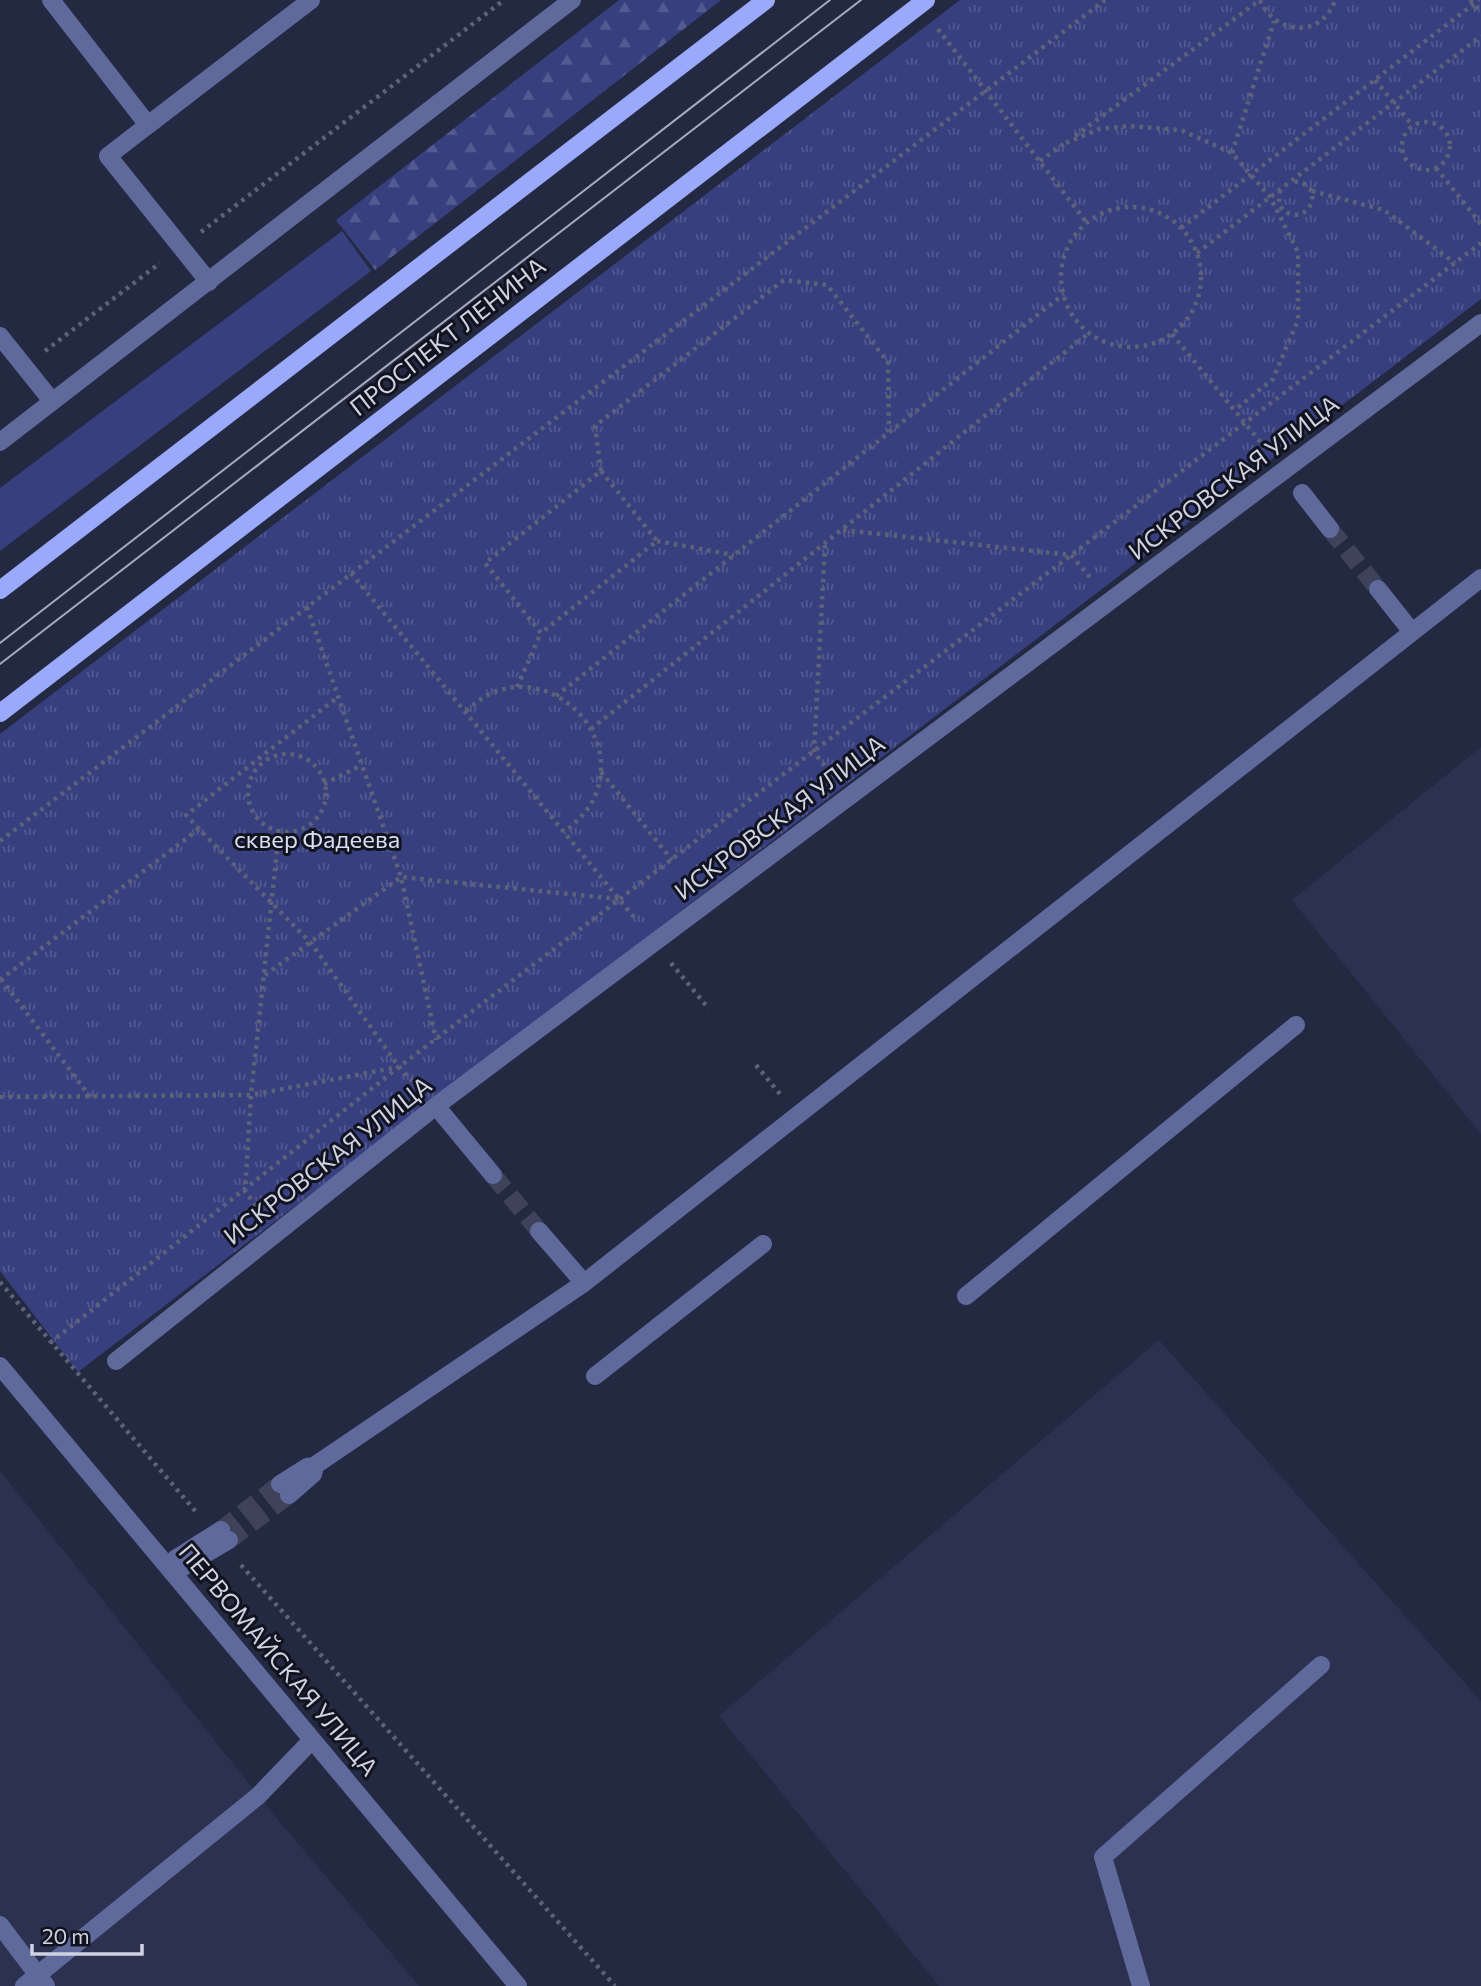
<svg xmlns="http://www.w3.org/2000/svg" width="1481" height="1986" viewBox="0 0 1481 1986" font-family="Commissioner,sans-serif">
	<defs>
		<pattern id="forest-firs" width="22" height="20" patternUnits="userSpaceOnUse" patternTransform="scale(1.75)"><rect width="22" height="20" fill="#373f7f"/><path d="M5 1l3.5 6h-7zM16 11l3.5 6h-7z" fill="#535a91"/></pattern>
		<pattern id="park-tufts" width="24" height="20" patternUnits="userSpaceOnUse" patternTransform="scale(1.75)"><rect width="24" height="20" fill="#373f7f"/><path d="M3 7l-1-3M5 7V3M7 7l1-3M15 17l-1-3M17 17v-4M19 17l1-3" fill="none" stroke="#535a91"/></pattern>
	</defs>
	<rect width="100%" height="100%" fill="#242942"/>
	<g fill="#2c3150">
		<polygon points="1481,747 1481,1134 1292,900"/>
		<polygon points="1159,1340 1481,1701 1481,1986 939,1986 719,1716"/>
		<polygon points="0,1471 274,1815 419,1986 0,1986"/>
	</g>
	<polygon fill="#373f7f" points="342,231 371,271 0,551 0,488"/>
	<polygon fill="url(#forest-firs)" points="619,0 721,0 375,270 336,220"/>
	<polygon fill="url(#park-tufts)" points="960,0 1481,0 1481,299 78,1372 0,1271 0,734"/>
	<g fill="none" stroke-linecap="round" stroke-linejoin="round">
		<g stroke="#3e425a" stroke-width="18" stroke-dasharray="18 9" stroke-linecap="butt">
			<polyline points="1330,529 1378,589"/>
			<polyline points="493,1175 539,1231"/>
			<polyline points="221,1530 280,1484"/>
			<polyline points="229,1540 289,1495"/>
		</g>
		<g stroke="#5d6278" stroke-width="4.5" stroke-dasharray="3.5 5" stroke-linecap="butt">
			<path d="M1260,0C1275,35 1322,39 1335,0"/>
			<polyline points="1470,0 1481,13"/>
			<polyline points="938,29 1087,223"/>
			<polyline points="1375,80 1413,126"/>
			<circle cx="1426" cy="146" r="24"/>
			<polyline points="1075,136 1260,0"/>
			<polyline points="1066,143 1099,129 1129,126 1181,130 1232,153 1270,197 1298,252 1298,320 1273,379 1235,410"/>
			<polyline points="1232,153 1274,21"/>
			<polyline points="1040,161 1068,141"/>
			<polyline points="1436,168 1481,224"/>
			<path d="M1280,190L1279,205C1292,224 1316,213 1312,191L1303,183L1293,181"/>
			<polyline points="1312,191 1384,210 1455,263"/>
			<circle cx="1131" cy="277" r="70"/>
			<polyline points="1181,228 1479,0"/>
			<polyline points="201,232 504,0"/>
			<polyline points="1197,253 1481,36"/>
			<polyline points="1172,334 1267,450"/>
			<polyline points="45,351 160,263"/>
			<polyline points="601,471 595,426 784,280 827,285 888,362 889,432"/>
			<polygon points="601,471 657,541 541,633 485,563"/>
			<polyline points="843,530 1071,555 1093,581"/>
			<polyline points="657,541 734,555"/>
			<polyline points="825,545 814,752 833,777"/>
			<polyline points="351,573 637,921"/>
			<polyline points="307,607 401,877 436,1040"/>
			<polyline points="517,687 541,633"/>
			<polyline points="556,696 1064,294"/>
			<path d="M466,711C473,706 480,699 488,695C550,663 623,732 595,796C589,811 576,822 564,833"/>
			<polyline points="591,729 1089,333"/>
			<circle cx="287" cy="793" r="39"/>
			<polyline points="601,772 672,860"/>
			<polyline points="324,784 362,765"/>
			<polyline points="199,829 186,815 338,697"/>
			<polyline points="0,841 1105,0"/>
			<polyline points="671,963 709,1009"/>
			<polyline points="265,975 401,877 619,899"/>
			<polyline points="1,979 91,1098"/>
			<polyline points="0,980 199,829 311,943 399,1067 417,1086"/>
			<polyline points="756,1065 780,1094"/>
			<polyline points="0,1097 251,1095 399,1067"/>
			<polyline points="261,1213 245,1191 251,1095 279,831"/>
			<polyline points="0,1282 197,1513"/>
			<polyline points="50,1343 399,1067 1481,243"/>
			<polyline points="241,1565 615,1986"/>
		</g>
		<g stroke="#60699b" stroke-width="18">
			<polyline points="51,0 148,125 311,0"/>
			<polyline points="148,125 108,156 209,282"/>
			<polyline points="0,336 52,401"/>
			<polyline points="0,442 572,0"/>
			<polyline points="1302,493 1330,529"/>
			<polyline points="1378,589 1412,632"/>
			<polyline points="436,1106 493,1175"/>
			<polyline points="539,1231 584,1283"/>
			<polyline points="966,1296 1296,1025"/>
			<polyline points="116,1361 436,1106 1481,323"/>
			<polyline points="0,1366 518,1986"/>
			<polyline points="595,1376 763,1244"/>
			<polyline points="280,1484 307,1467 314,1466 584,1283 1481,578"/>
			<polyline points="289,1495 313,1474 314,1470"/>
			<polyline points="175,1559 221,1530"/>
			<polyline points="173,1573 229,1540"/>
			<polyline points="0,1925 46,1986"/>
			<polyline points="24,1986 258,1796 312,1740"/>
			<polyline points="1141,1986 1103,1857 1321,1665"/>
		</g>
		<g stroke="#9aa9fa" stroke-width="18">
			<polyline points="0,590 766,0"/>
			<polyline points="0,713 926,0"/>
		</g>
		<g stroke="#a6aabd" stroke-width="2">
			<polyline points="0,643 830,0"/>
			<polyline points="0,664 861,0"/>
		</g>
	</g>
	<g text-anchor="middle" stroke-width="6" stroke-linejoin="round" paint-order="stroke">
		<g font-size="24" fill="#ced2e3" stroke="#11131e">
			<text transform="translate(448 337) rotate(-38)" y="8">ПРОСПЕКТ ЛЕНИНА</text>
			<text transform="translate(1234 478) rotate(-37)" y="8">ИСКРОВСКАЯ УЛИЦА</text>
			<text transform="translate(780 818) rotate(-37)" y="8">ИСКРОВСКАЯ УЛИЦА</text>
			<text transform="translate(328 1161) rotate(-38)" y="8">ИСКРОВСКАЯ УЛИЦА</text>
			<text transform="translate(278 1660) rotate(50)" y="8">ПЕРВОМАЙСКАЯ УЛИЦА</text>
		</g>
		<g font-size="24" fill="#d9def2" stroke="#11131e">
			<text x="317" y="848">сквер Фадеева</text>
		</g>
	</g>
	<path d="M32 1944v10h110v-10" fill="none" stroke="#ced2e3" stroke-width="3.5"/>
	<text x="42" y="1944" font-size="21" fill="#ced2e3" stroke="#11131e" stroke-width="5" paint-order="stroke">20 m</text>
</svg>
